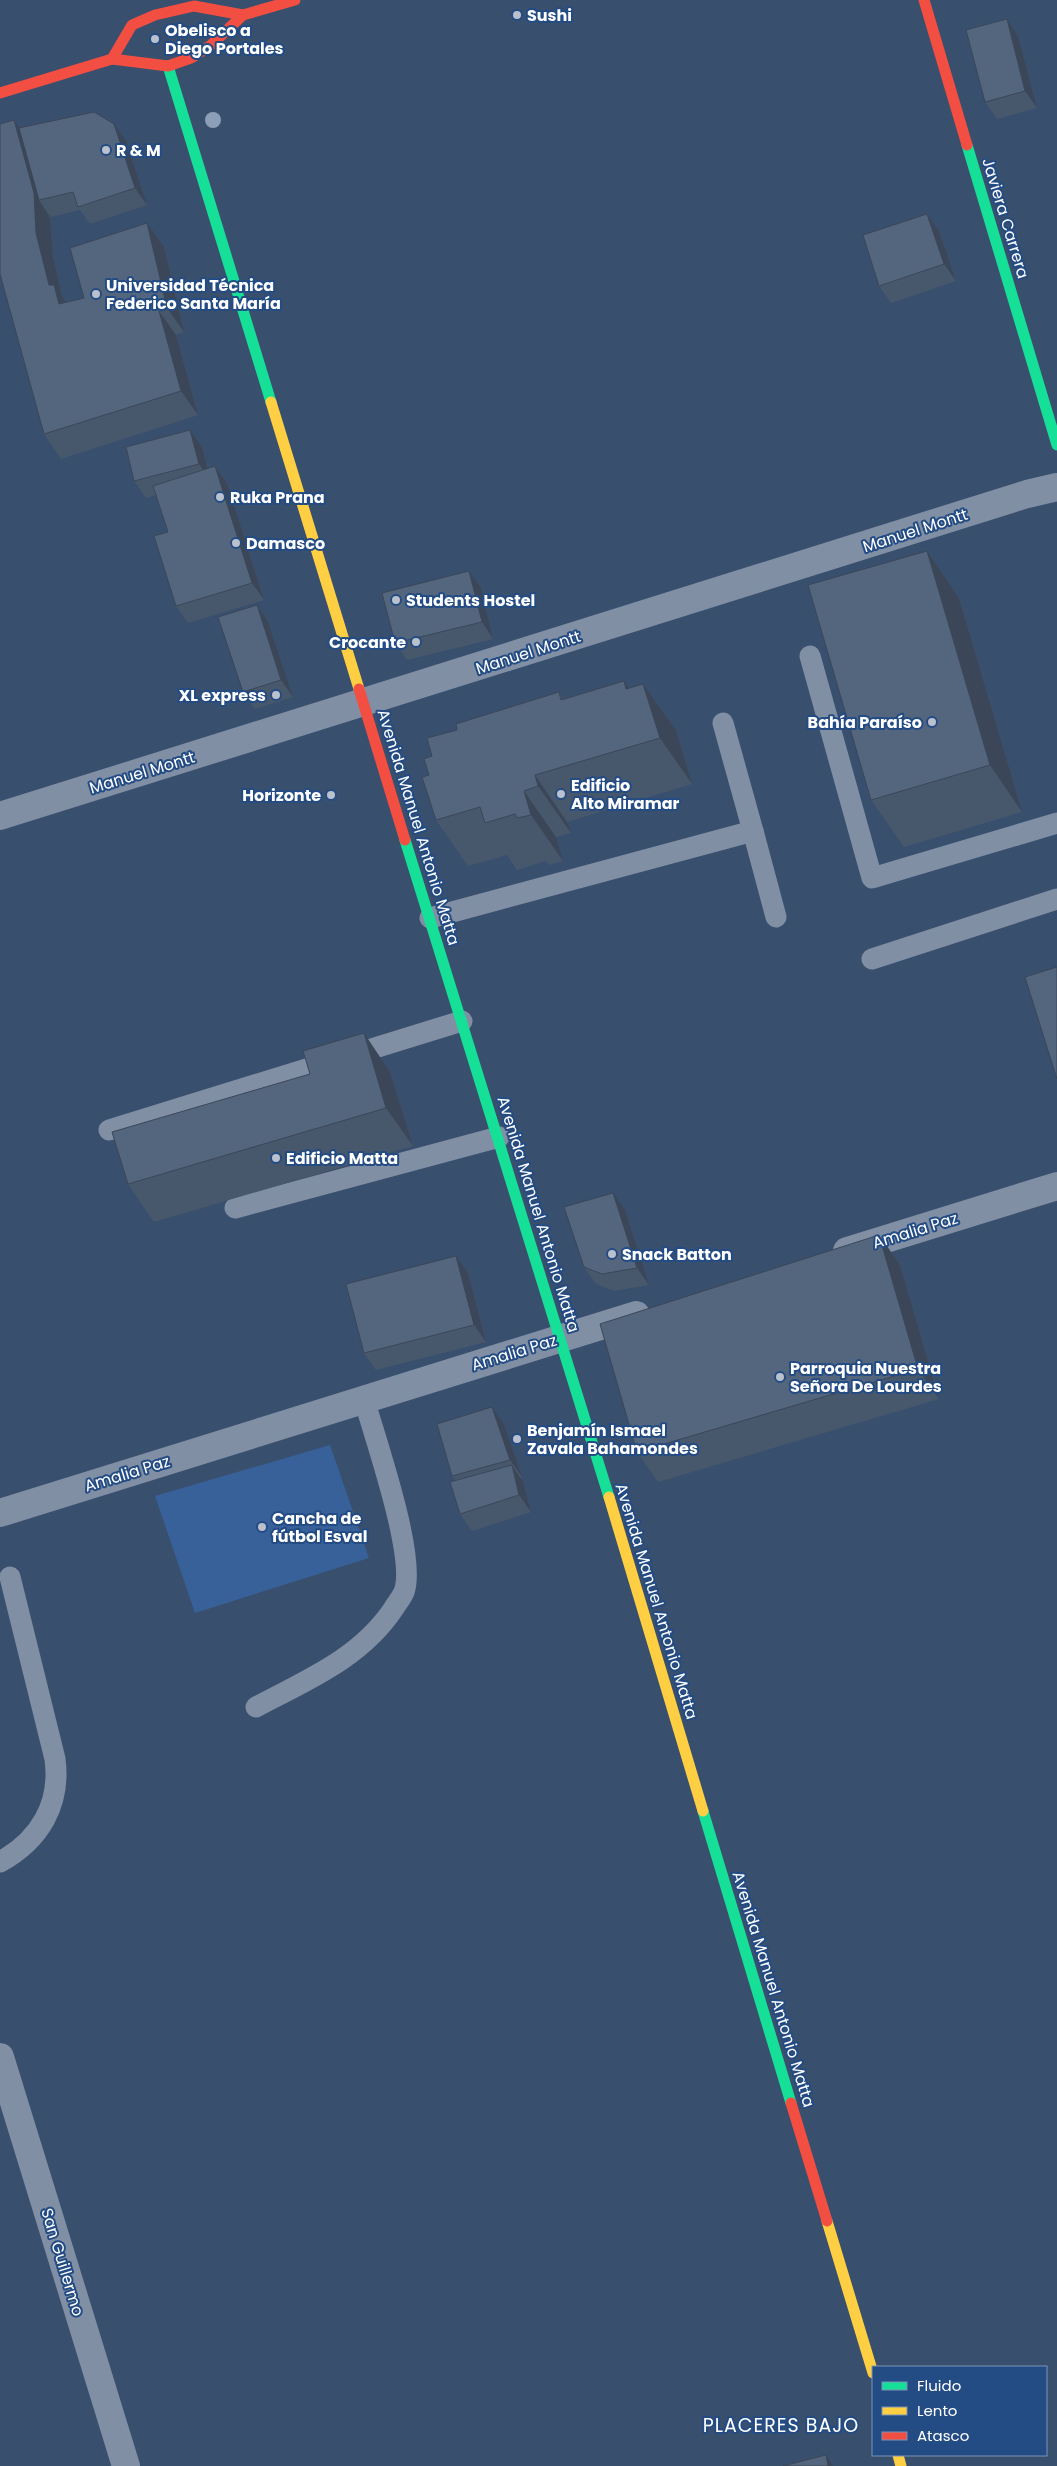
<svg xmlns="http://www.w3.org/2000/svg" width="1057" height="2466" viewBox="0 0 1057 2466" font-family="Poppins,sans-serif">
	<rect width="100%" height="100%" fill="#394f6e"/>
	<polygon fill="#386199" points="330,1445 369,1558 195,1613 155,1496"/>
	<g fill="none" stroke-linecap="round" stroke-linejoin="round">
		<g stroke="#808fa4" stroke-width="21">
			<polyline points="810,656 872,878 1057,823"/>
			<polyline points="753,831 776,917"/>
			<polyline points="430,918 753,831 723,723"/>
			<polyline points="872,959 1057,899"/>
			<polyline points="109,1130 462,1021"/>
			<polyline points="235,1208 499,1137"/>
			<path d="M256,1707C307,1680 361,1658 394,1608C397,1603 402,1597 404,1592C417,1558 375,1438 364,1399"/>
			<path d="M0,1862C40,1840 61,1804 55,1759L10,1577"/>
		</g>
		<g stroke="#808fa4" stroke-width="28">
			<polyline points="0,816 1027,494 1057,487"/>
			<polyline points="847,1251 1057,1186"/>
			<polyline points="0,1513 636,1315"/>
			<polyline points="0,2057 126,2466"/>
		</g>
		<g stroke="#16e098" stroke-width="11">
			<polyline points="168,66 271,402"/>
			<polyline points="967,145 1057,445"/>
			<polyline points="405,840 609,1497"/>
			<polyline points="703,1811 791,2103"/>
		</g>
		<g stroke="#ffcf43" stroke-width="11">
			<polyline points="271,402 359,689"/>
			<polyline points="609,1497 703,1811"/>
			<polyline points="827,2221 873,2373"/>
			<polyline points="898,2455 901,2466"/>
		</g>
		<g stroke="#f24e42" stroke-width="11">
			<polyline points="924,0 967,145"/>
			<polyline points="112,59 132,25 155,15 194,6 243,15 295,0"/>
			<polyline points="0,93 112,59 168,66 191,58 210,46 243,15"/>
			<polyline points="359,689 405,840"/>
			<polyline points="791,2103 827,2221"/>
		</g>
	</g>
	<circle fill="#8c9fb9" cx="213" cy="120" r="8"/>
	<g fill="#48586c">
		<polygon points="1007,19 1018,36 1037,108 997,119 985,102"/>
		<polygon points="14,120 19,128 126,141 147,205 90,224 80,210 50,217 53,257 62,296 67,302 84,298 164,247 184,332 176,335 198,415 61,459 44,434"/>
		<polygon points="927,214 939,231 956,281 891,303 879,286"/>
		<polygon points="190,430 202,447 208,468 215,466 227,483 264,600 188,623 176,606 168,532 156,495 146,498 134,481"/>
		<polygon points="927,551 959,598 1022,812 904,847 871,800"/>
		<polygon points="481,588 493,639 407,660 395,643"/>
		<polygon points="257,605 268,622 293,697 255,709 243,692"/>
		<polygon points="643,684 676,730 692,784 567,822 571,833 556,837 563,861 549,865 546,861 517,870 507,855 468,866 436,820 429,775 432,756 457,730 559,692 563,699 629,688"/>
		<polygon points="390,1072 413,1146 154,1222 128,1184 310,1074"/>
		<polygon points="625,1210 649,1285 614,1291 596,1284 584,1267"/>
		<polygon points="879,1235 900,1265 939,1399 658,1482 637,1452"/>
		<polygon points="468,1273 486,1342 376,1370 364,1353"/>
		<polygon points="492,1407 504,1424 522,1477 520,1478 523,1482 531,1512 472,1531 460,1514 456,1481 452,1476"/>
	</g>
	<g fill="#3b4758">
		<polygon points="1007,19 1018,36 1037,108 1025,91"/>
		<polygon points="14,120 31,145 39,200 50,217 53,257 62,296 71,309 59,304 49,285 36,233"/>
		<polygon points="114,124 126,141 147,205 135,188"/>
		<polygon points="927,214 939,231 956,281 944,264"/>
		<polygon points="147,223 164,247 184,332 167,308"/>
		<polygon points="159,311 176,335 198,415 181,391"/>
		<polygon points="190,430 202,447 211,481 199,464"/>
		<polygon points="215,466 227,483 264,600 252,583"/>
		<polygon points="927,551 959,598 1022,812 990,765"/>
		<polygon points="469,571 481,588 493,639 482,622"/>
		<polygon points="257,605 268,622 293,697 281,680"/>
		<polygon points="624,681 656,728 626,689"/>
		<polygon points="643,684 676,730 692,784 660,738"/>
		<polygon points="535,775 567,822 571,833 538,786"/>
		<polygon points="524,791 556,837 563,861 531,815"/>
		<polygon points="364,1033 390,1072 413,1146 386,1108"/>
		<polygon points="613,1193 625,1210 649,1285 637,1268"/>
		<polygon points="879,1235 900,1265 939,1399 918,1369"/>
		<polygon points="456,1256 468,1273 486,1342 474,1325"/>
		<polygon points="492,1407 504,1424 522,1477 510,1460"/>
		<polygon points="512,1465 523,1482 531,1512 519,1495"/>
		<polygon points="826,2455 833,2466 828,2466"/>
	</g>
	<g fill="#54667e" stroke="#3b4758">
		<polygon points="1007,19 1025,91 985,102 966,30"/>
		<polygon points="94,112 114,124 135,188 78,207 73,192 39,200 19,128"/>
		<polygon points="14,120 34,193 36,233 49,285 54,285 59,304 84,298 70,248 147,223 167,308 159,311 181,391 44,434 0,274 0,124"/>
		<polygon points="927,214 944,264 879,286 863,235"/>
		<polygon points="190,430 199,464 134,481 126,447"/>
		<polygon points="215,466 252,583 176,606 154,536 168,532 153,486"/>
		<polygon points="927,551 990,765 871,800 808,585"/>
		<polygon points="469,571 482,622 395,643 382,593"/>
		<polygon points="257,605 281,680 243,692 218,617"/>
		<polygon points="624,681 626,689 643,684 660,738 535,775 538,786 524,791 531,815 517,818 515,814 485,823 480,807 436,820 422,777 429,775 424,759 432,756 427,738 457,730 456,724 559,692 561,700"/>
		<polygon points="1057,967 1057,1079 1025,977"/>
		<polygon points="364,1033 386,1108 128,1184 112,1132 310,1074 303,1051"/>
		<polygon points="613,1193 637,1268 602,1274 584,1267 564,1207"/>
		<polygon points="879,1235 918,1369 637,1452 600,1324"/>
		<polygon points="456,1256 474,1325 364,1353 346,1284"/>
		<polygon points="492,1407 510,1460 452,1476 437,1424"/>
		<polygon points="512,1465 519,1495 460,1514 450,1482"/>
		<polygon points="826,2455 828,2466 783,2466"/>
	</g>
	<g fill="#bac1cc" stroke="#234b84" stroke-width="2">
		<circle cx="517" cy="15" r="5"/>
		<circle cx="155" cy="39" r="5"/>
		<circle cx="106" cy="150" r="5"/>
		<circle cx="96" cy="294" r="5"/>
		<circle cx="220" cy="497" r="5"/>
		<circle cx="236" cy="543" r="5"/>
		<circle cx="396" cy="600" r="5"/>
		<circle cx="416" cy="642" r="5"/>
		<circle cx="276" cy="695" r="5"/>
		<circle cx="932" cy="722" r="5"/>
		<circle cx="561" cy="794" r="5"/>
		<circle cx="331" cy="795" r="5"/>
		<circle cx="276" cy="1158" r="5"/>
		<circle cx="612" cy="1254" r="5"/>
		<circle cx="780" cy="1377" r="5"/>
		<circle cx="517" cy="1439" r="5"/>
		<circle cx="262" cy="1527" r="5"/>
	</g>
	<g text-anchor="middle" stroke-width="4" stroke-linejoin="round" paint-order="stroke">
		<g font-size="16" font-weight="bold" fill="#fff" stroke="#234b84" text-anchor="start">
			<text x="527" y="21">Sushi</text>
			<text x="165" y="36">Obelisco a<tspan x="165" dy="18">Diego Portales</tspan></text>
			<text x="116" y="156">R &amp; M</text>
			<text x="106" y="291">Universidad Técnica<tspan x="106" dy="18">Federico Santa María</tspan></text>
			<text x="230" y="503">Ruka Prana</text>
			<text x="246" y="549">Damasco</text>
			<text x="406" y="606">Students Hostel</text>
			<text x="406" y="648" text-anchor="end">Crocante</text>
			<text x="266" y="701" text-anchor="end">XL express</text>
			<text x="922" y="728" text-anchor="end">Bahía Paraíso</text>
			<text x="571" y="791">Edificio<tspan x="571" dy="18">Alto Miramar</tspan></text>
			<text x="321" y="801" text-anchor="end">Horizonte</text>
			<text x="286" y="1164">Edificio Matta</text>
			<text x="622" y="1260">Snack Batton</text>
			<text x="790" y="1374">Parroquia Nuestra<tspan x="790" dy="18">Señora De Lourdes</tspan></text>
			<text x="527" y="1436">Benjamín Ismael<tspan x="527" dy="18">Zavala Bahamondes</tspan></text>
			<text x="272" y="1524">Cancha de<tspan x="272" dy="18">fútbol Esval</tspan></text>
		</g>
		<g font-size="16" fill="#fff" stroke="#234b84">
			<text transform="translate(1006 218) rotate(73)" y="6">Javiera Carrera</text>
			<text transform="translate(915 530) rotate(-18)" y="6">Manuel Montt</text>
			<text transform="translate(528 652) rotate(-18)" y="6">Manuel Montt</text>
			<text transform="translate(142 772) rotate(-17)" y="6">Manuel Montt</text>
			<text transform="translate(419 827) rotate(73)" y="6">Avenida Manuel Antonio Matta</text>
			<text transform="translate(539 1214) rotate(73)" y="6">Avenida Manuel Antonio Matta</text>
			<text transform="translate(915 1230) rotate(-17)" y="6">Amalia Paz</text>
			<text transform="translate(514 1352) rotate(-17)" y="6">Amalia Paz</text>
			<text transform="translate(127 1473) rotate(-17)" y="6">Amalia Paz</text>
			<text transform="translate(657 1601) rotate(73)" y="6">Avenida Manuel Antonio Matta</text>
			<text transform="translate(774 1989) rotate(73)" y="6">Avenida Manuel Antonio Matta</text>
			<text transform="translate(63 2262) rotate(73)" y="6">San Guillermo</text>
		</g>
		<g font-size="19" letter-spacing="1" fill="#fff" stroke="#234b84">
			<text x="781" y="2432">PLACERES BAJO</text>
		</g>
	</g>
	<rect x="872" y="2366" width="175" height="90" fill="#234b84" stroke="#7b93b5"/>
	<rect x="882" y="2382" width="25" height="8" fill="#16e098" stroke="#7b93b5"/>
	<text x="917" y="2391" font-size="15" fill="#ffffff">Fluido</text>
	<rect x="882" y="2407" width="25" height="8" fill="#ffcf43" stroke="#7b93b5"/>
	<text x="917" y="2416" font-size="15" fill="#ffffff">Lento</text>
	<rect x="882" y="2432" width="25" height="8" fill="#f24e42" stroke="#7b93b5"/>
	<text x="917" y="2441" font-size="15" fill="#ffffff">Atasco</text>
</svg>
